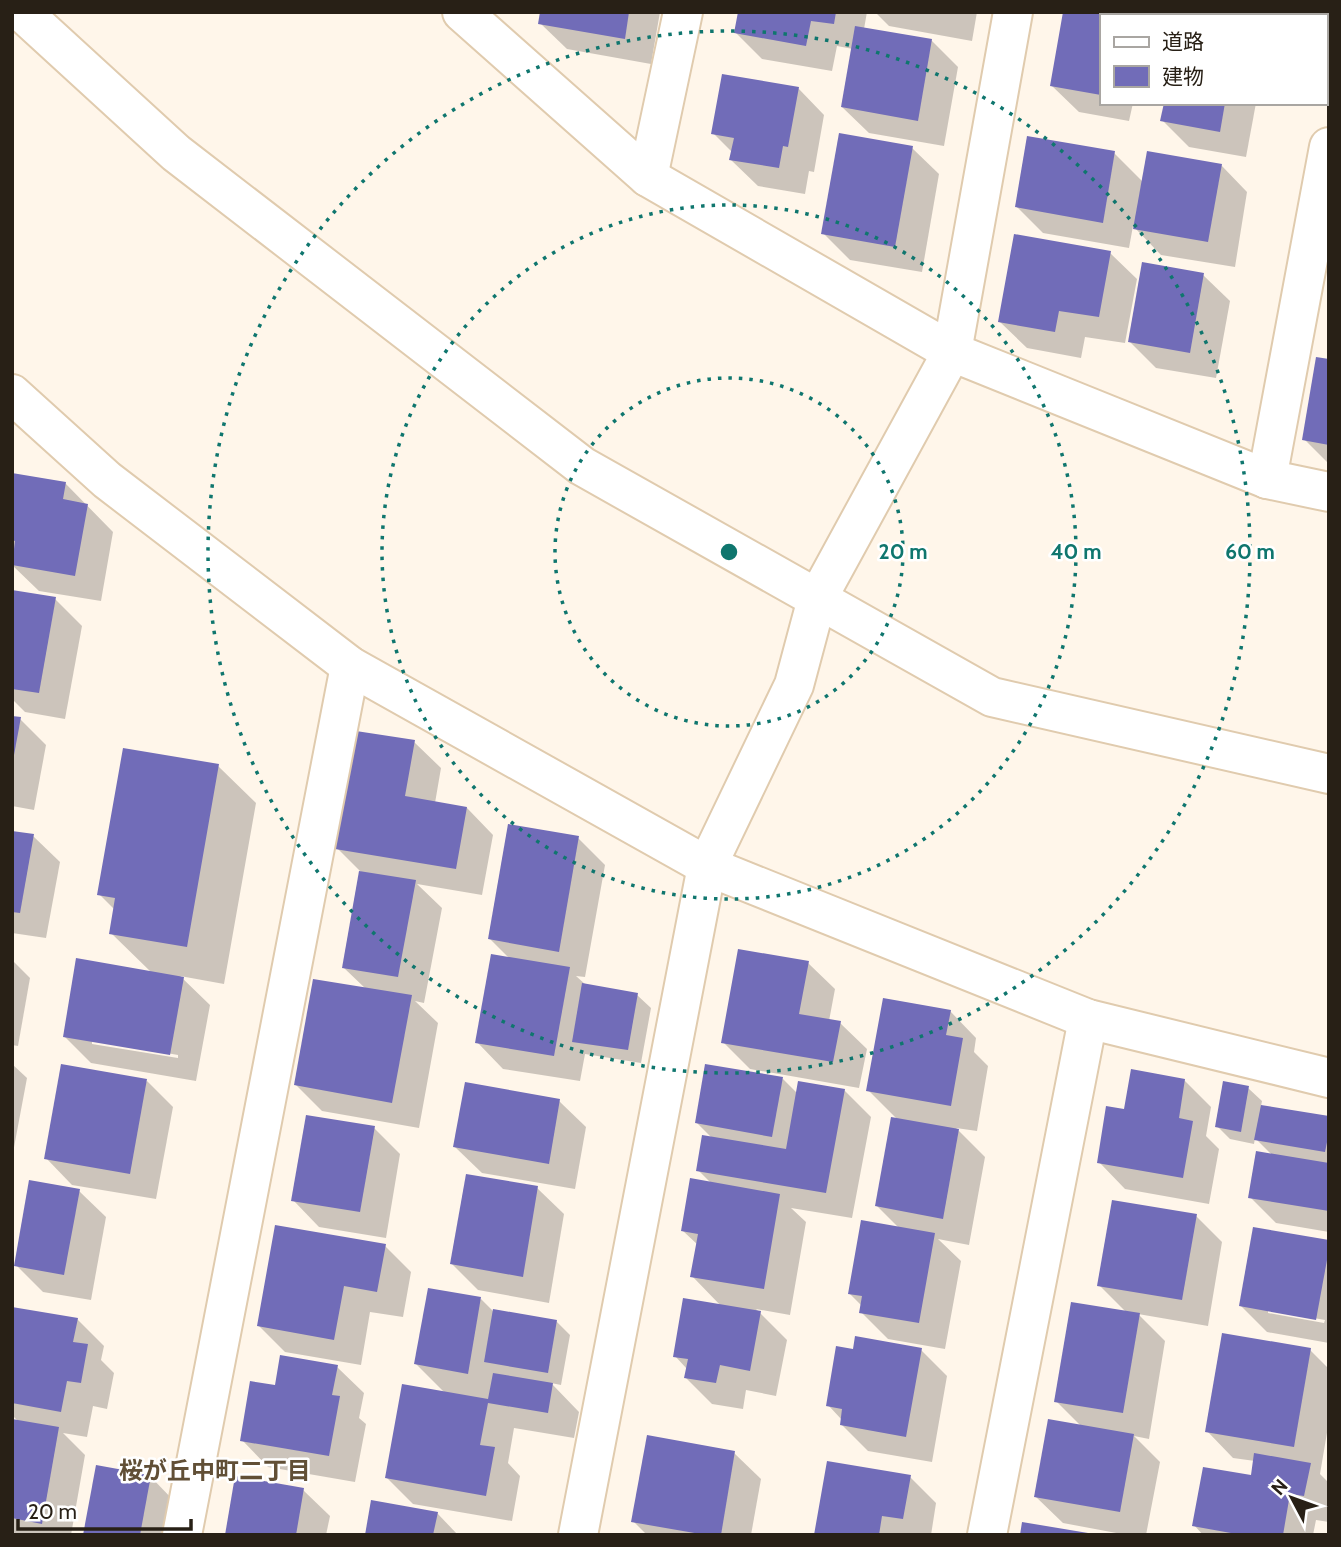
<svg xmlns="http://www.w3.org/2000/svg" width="1341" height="1547" viewBox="0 0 1341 1547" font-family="Cabin,'Noto Sans JP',sans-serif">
	<rect width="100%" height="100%" fill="#fff6ea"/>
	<g fill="#0003" fill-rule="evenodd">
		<polygon points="542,12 660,12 651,64 567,49 540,23"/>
		<polygon points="739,12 867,12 864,29 931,40 958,67 944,146 869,133 842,107 853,49 837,46 832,71 762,59 736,33"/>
		<polygon points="875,12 977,12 972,41 889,26"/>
		<polygon points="1065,12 1101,16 1101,103 1133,103 1129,121 1079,112 1052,86"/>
		<polygon points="1193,12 1278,12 1277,16 1196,16"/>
		<polygon points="798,88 824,115 814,172 809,171 805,194 758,186 731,160 733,153 713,133"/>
		<polygon points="1165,103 1256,103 1246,157 1189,147 1162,120"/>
		<polygon points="912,148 939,174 922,272 850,260 823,233"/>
		<polygon points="1114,153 1143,182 1221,165 1247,192 1235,267 1161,255 1133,226 1129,248 1043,233 1017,207"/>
		<polygon points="1110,253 1137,279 1125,343 1085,337 1081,358 1027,348 1000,322"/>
		<polygon points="1203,275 1230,301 1216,378 1156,368 1130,342"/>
		<polygon points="1329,361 1329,464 1304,439"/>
		<polygon points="12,474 65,483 113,532 101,601 39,591 12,565 13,557"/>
		<polygon points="12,592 55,599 82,626 65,719 25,712 12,699"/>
		<polygon points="12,718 20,719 46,745 34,810 12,806"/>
		<polygon points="414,742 441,768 435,803 467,808 493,835 482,895 417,884 442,908 424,1003 415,1001 438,1023 419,1128 322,1111 296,1085 366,989 344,968 361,872 337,848"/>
		<path d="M218,766L256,803L224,984L180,976L210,1005L196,1081L91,1063L65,1037L152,973L111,933L115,910L99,894ZM92,1040L178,1055V1058L92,1044Z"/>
		<polygon points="12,832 33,836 60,862 46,938 12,933"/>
		<polygon points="578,838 605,865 585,977 576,976 586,985 637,995 651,1008 641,1063 585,1054 580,1081 503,1069 477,1042 510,959 489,938"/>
		<polygon points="12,960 30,978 18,1046 12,1045"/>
		<polygon points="808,963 835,989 829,1021 840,1023 867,1049 859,1088 750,1069 723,1042"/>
		<polygon points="950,1011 976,1038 974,1052 988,1066 977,1131 956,1128 985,1157 969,1245 938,1239 961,1261 945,1349 888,1339 861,1312 862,1306 849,1293 900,1229 877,1206 898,1120 868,1090"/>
		<polygon points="12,1064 27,1078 12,1158"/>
		<polygon points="783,1079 798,1094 844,1090 871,1117 852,1218 791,1208 806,1222 790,1315 756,1309 787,1340 776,1396 746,1390 743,1409 712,1404 686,1378 687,1369 675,1356 722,1307 692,1276 698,1245 683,1231 712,1184 698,1170 712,1138 697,1123"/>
		<polygon points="1184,1080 1211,1107 1206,1136 1219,1149 1209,1204 1125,1189 1099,1162 1125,1110"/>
		<polygon points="147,1081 173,1107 156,1199 72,1185 46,1158"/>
		<polygon points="1248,1088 1262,1101 1261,1106 1329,1118 1329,1232 1276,1223 1250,1197 1272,1155 1255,1138 1254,1144 1230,1139 1217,1126"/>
		<polygon points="559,1101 586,1127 575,1189 482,1173 455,1147"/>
		<polygon points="374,1128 400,1154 386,1238 319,1227 293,1200"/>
		<polygon points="537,1188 564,1214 549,1303 478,1290 452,1264"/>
		<polygon points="79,1191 106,1217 91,1300 43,1292 16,1265"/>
		<polygon points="1196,1216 1222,1242 1208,1326 1138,1314 1165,1341 1149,1439 1134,1436 1160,1462 1146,1535 1127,1535 1063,1523 1036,1497 1081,1426 1056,1401 1127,1313 1099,1285"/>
		<path d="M1329,1242V1343L1267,1332L1241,1306ZM1268,1310L1325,1320L1324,1323L1268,1313Z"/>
		<polygon points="385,1246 411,1272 403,1317 370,1312 361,1365 285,1352 259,1326"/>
		<polygon points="481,1299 493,1311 556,1321 570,1335 561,1385 551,1383 579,1412 574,1438 514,1428 508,1463 520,1476 512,1521 413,1504 387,1478 446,1394 416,1364"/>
		<polygon points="12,1311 77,1319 104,1346 101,1360 114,1373 107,1409 93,1406 87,1437 63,1433 85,1455 71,1535 12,1535 12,1421 19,1422 12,1415"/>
		<polygon points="921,1350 947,1376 932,1462 868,1451 841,1424 842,1420 828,1405 854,1351"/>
		<polygon points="1310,1350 1329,1369 1329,1421 1320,1474 1329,1483 1329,1522 1316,1520 1313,1535 1203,1535 1194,1525 1252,1477 1255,1461 1233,1458 1207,1431"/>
		<polygon points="337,1367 364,1393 359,1418 366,1424 355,1482 268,1467 242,1440 276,1387"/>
		<polygon points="734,1453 761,1479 751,1535 647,1535 633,1521"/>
		<polygon points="150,1476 176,1503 171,1535 85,1535"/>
		<polygon points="910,1477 936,1503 931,1535 816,1535"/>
		<polygon points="303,1490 330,1516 326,1535 227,1535"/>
		<polygon points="437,1513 458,1535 367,1535"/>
	</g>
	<g fill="#716cb8">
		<polygon points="540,12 629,12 625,39 538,24"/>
		<polygon points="738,12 836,12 834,24 811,21 806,46 734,33"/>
		<polygon points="1063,12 1101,12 1113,14 1113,16 1101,16 1101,95 1050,86"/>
		<polygon points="855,26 932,39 918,121 841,107"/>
		<polygon points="722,74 799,87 788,147 783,146 779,168 729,160 734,138 711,134"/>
		<polygon points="1164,103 1225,103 1220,132 1160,121"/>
		<polygon points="839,133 913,146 895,247 821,234"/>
		<polygon points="1027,136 1115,151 1103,223 1015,207"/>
		<polygon points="1147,151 1222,164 1208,242 1133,229"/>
		<polygon points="1014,234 1111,251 1099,317 1059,311 1055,332 998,322"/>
		<polygon points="1142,262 1204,273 1190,353 1128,342"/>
		<polygon points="1316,357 1329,359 1329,445 1302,440"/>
		<polygon points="12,473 66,482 63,499 88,504 75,576 12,565 15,541 12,540"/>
		<polygon points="12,590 56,597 39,693 12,689"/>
		<polygon points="12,716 21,717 14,755 12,755"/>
		<polygon points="356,731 415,740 405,796 467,807 456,869 335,849"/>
		<polygon points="123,748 219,764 187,947 109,934 115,898 97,895"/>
		<polygon points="508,824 579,836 559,952 488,939"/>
		<polygon points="12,831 34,834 20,913 12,912"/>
		<polygon points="359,871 416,880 398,977 342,968"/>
		<polygon points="738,949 809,961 799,1014 841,1021 833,1062 721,1043"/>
		<polygon points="491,954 570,967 554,1056 475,1043"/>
		<polygon points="76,958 184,977 170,1055 63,1037"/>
		<polygon points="313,979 412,995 392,1103 294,1085"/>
		<polygon points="582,983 638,993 628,1050 572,1042"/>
		<polygon points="883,998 951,1010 946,1035 963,1038 951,1106 866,1091"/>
		<polygon points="61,1064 147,1079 130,1174 44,1159"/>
		<polygon points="705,1064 783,1077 772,1137 695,1123"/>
		<polygon points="1131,1069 1185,1079 1179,1118 1193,1121 1183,1178 1097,1163 1106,1106 1124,1109"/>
		<polygon points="798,1081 845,1089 826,1193 696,1171 702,1135 786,1149"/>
		<polygon points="1223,1081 1249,1086 1241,1132 1215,1127"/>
		<polygon points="465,1082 560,1099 549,1164 453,1147"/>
		<polygon points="1261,1105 1329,1116 1329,1132 1325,1152 1254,1140"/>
		<polygon points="306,1115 375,1126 360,1212 291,1201"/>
		<polygon points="891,1117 959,1129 943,1219 875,1206"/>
		<polygon points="1256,1151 1329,1163 1329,1211 1248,1198"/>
		<polygon points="466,1174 538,1186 523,1277 450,1264"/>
		<polygon points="690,1178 780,1194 764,1289 690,1277 698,1234 681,1231"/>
		<polygon points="29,1180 80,1189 64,1275 14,1266"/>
		<polygon points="1112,1200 1197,1214 1182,1300 1097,1286"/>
		<polygon points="861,1220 935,1233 919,1323 859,1313 862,1296 848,1294"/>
		<polygon points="275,1225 386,1244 377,1292 344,1286 334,1340 257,1326"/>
		<polygon points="1253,1227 1329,1240 1329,1249 1316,1320 1239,1306"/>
		<polygon points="428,1288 481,1297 468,1374 414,1364"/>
		<polygon points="683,1298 761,1311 750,1371 720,1365 716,1383 684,1378 688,1359 673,1357"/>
		<polygon points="1071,1302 1140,1313 1123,1413 1054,1402"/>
		<polygon points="12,1307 78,1318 73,1342 88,1344 81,1383 67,1381 61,1412 12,1403"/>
		<polygon points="493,1309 557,1320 548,1373 484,1362"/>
		<polygon points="1222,1333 1311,1348 1294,1447 1205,1432"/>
		<polygon points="855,1336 922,1348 906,1437 840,1425 842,1409 826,1406 836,1346 853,1349"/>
		<polygon points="280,1355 338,1365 332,1395 340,1396 329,1456 240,1441 250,1381 275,1385"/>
		<polygon points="493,1373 553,1383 548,1413 488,1403 480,1445 495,1447 486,1496 385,1478 402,1384 488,1399"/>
		<polygon points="12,1419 59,1427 42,1524 12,1518"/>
		<polygon points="1048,1419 1134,1434 1120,1512 1034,1497"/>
		<polygon points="647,1435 735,1451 721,1535 706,1535 631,1522"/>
		<polygon points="1254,1453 1311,1463 1304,1496 1290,1494 1283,1535 1242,1535 1192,1526 1203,1467 1251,1475"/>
		<polygon points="827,1461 911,1475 903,1519 882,1516 879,1535 814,1535"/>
		<polygon points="96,1465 151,1475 140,1535 83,1535"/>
		<polygon points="235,1476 304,1488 296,1535 225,1535"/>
		<polygon points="371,1500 438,1512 433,1535 365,1535"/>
		<polygon points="1022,1522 1088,1533 1088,1535 1020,1535"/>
	</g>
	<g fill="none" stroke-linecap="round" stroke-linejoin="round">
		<g stroke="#e0cbae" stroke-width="42">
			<g id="minor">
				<polyline points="22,12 176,153 582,466 992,697 1329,774"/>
				<polyline points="462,12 648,177 952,352 1267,479 1329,492"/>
				<polyline points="648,177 683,12"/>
				<polyline points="12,394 107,480 350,666 707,866 1088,1019 1329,1078"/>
				<polyline points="1267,479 1329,147"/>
				<polyline points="182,1535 350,666"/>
				<polyline points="578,1535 707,866 794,685 817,599 952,352 1013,12"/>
				<polyline points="987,1535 1088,1019"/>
			</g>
		</g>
		<use href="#minor" stroke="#fff" stroke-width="38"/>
	</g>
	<g fill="none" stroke="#0f766e" stroke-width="3.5" stroke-dasharray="3.5 7">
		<circle cx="729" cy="552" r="174"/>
		<circle cx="729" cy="552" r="347"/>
		<circle cx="729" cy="552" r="521"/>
	</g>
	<g text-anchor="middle" stroke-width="5" stroke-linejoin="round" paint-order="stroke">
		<g font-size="24" font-weight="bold" fill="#614f36" stroke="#fff">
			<text x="215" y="1479">桜が丘中町二丁目</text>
		</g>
	</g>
	<circle cx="729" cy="552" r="10" fill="#0f766e" stroke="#fff" stroke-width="3.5"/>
	<g font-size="21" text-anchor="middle" font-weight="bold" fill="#0f766e" stroke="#fff" stroke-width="5" stroke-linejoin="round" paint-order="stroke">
		<text x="903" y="559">20 m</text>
		<text x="1076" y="559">40 m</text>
		<text x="1250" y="559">60 m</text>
	</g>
	<rect width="1341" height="1547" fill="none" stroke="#282016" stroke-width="28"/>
	<rect x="1100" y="14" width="228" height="91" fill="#ffffff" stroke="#a9a6a2" stroke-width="2"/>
	<rect x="1114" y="37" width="35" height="10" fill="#ffffff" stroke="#a9a6a2" stroke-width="2"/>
	<text x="1162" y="49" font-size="21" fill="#282016">道路</text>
	<rect x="1114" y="66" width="35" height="21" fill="#716cb8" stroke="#a9a6a2" stroke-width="2"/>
	<text x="1162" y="84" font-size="21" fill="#282016">建物</text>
	<g transform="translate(1292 1498) rotate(311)" stroke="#ffffff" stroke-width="5" paint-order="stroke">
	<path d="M0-5L12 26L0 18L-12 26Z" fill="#282016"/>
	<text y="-10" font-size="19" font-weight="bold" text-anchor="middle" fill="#282016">N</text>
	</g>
	<path d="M18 1519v10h173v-10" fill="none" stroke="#282016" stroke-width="3.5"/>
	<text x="28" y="1519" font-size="21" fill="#282016" stroke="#ffffff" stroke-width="5" paint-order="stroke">20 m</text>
</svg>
